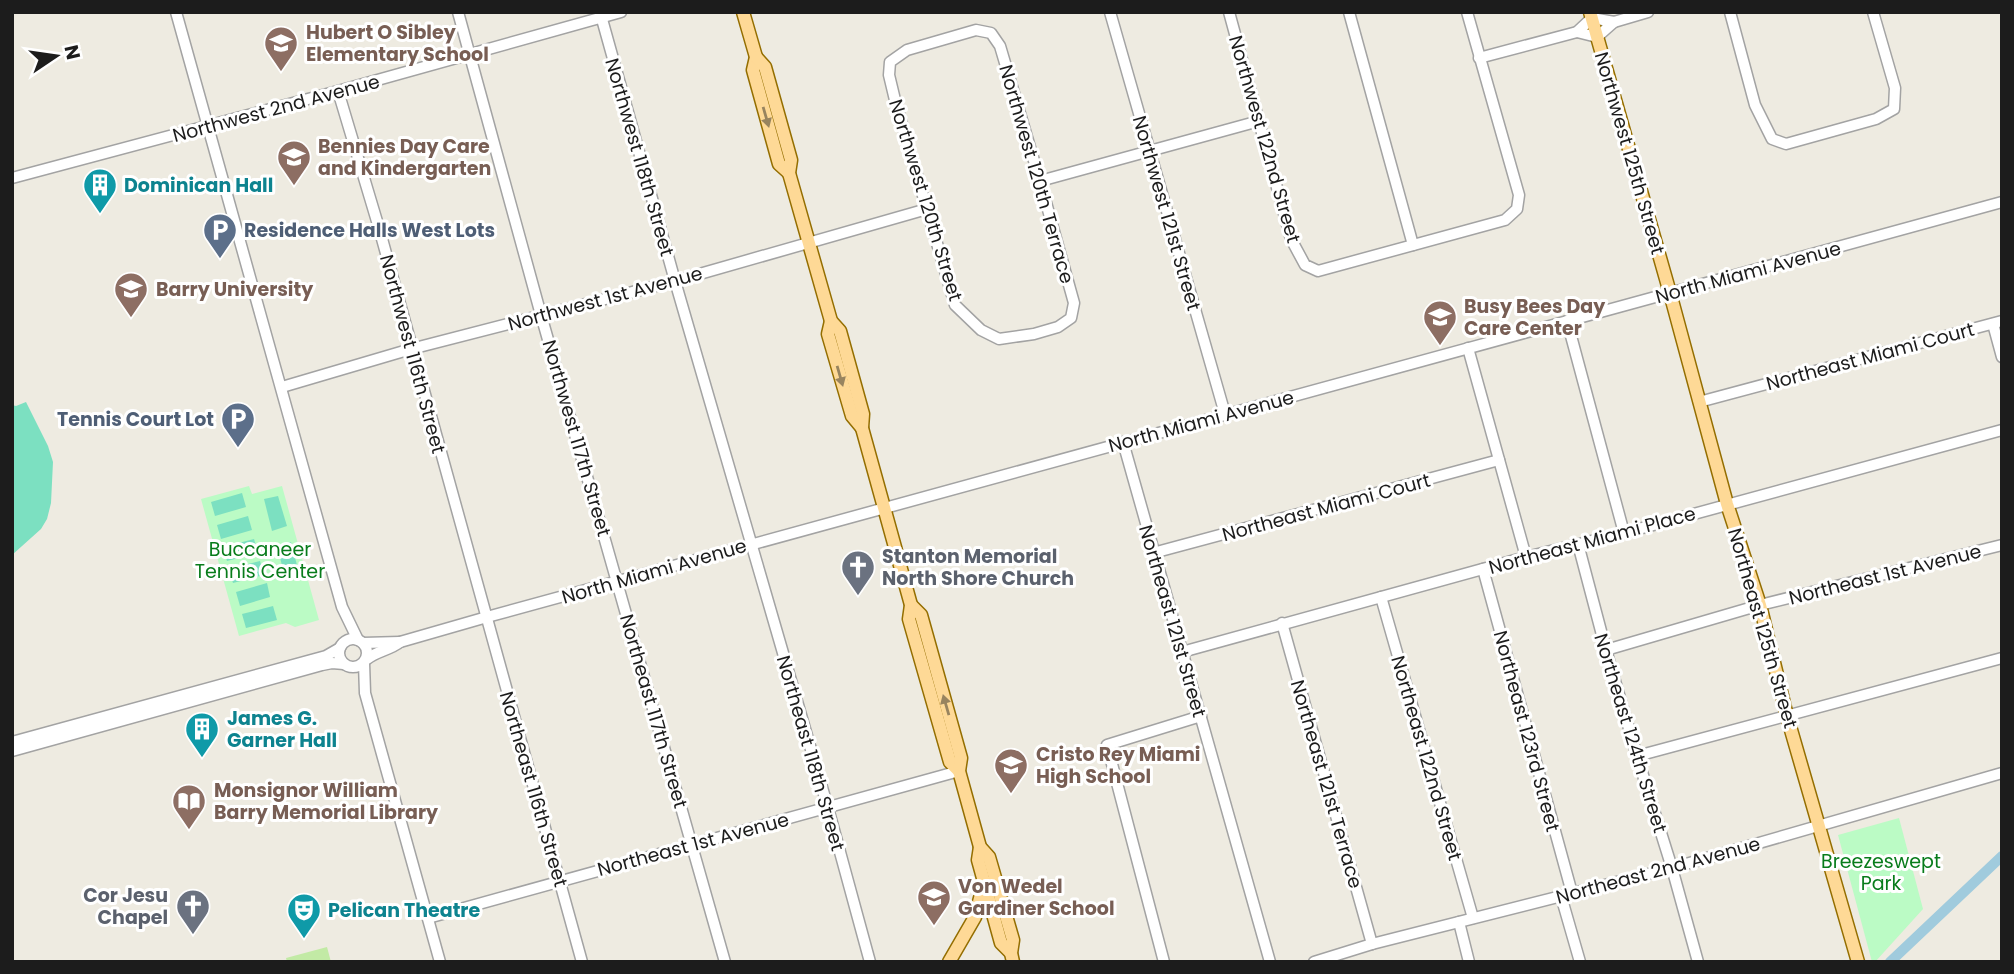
<svg xmlns="http://www.w3.org/2000/svg" width="2014" height="974" viewBox="0 0 2014 974" font-family="Poppins,sans-serif">
	<rect width="100%" height="100%" fill="#eeebe1"/>
	<polygon fill="#c2eaa5" points="327,947 331,962 287,962 286,958"/>
	<g fill="#bbfbc5">
		<polygon points="249,486 252,494 282,486 319,620 295,627 286,623 239,636 201,499"/>
		<polygon points="1899,818 1923,909 1875,962 1872,962 1838,835"/>
	</g>
	<g fill="#7ce0c1">
		<polygon points="26,402 48,446 53,462 51,503 47,519 41,529 12,555 12,405 16,406"/>
		<polygon points="242,493 246,507 215,516 211,502"/>
		<polygon points="278,496 287,526 272,531 264,499"/>
		<polygon points="248,516 252,530 221,539 217,525"/>
		<polygon points="254,539 258,553 227,561 223,547"/>
		<polygon points="291,542 299,573 285,577 277,546"/>
		<polygon points="260,561 264,575 233,583 229,569"/>
		<polygon points="267,583 270,597 240,606 236,592"/>
		<polygon points="273,606 277,620 246,628 242,614"/>
	</g>
	<g fill="none" stroke-linecap="round" stroke-linejoin="round">
		<polyline stroke="#a0cbdd" stroke-width="10" points="1890,962 2002,856"/>
		<g stroke="#a3a3a3" stroke-width="13">
			<g id="minor">
				<polyline points="176,12 342,607 358,640"/>
				<polyline points="458,12 541,315 725,962"/>
				<polyline points="600,12 675,281 828,808 870,962"/>
				<polyline points="1110,12 1225,414"/>
				<polyline points="1229,12 1291,239 1305,265 1318,271 1505,220 1517,209 1519,195 1467,12"/>
				<polyline points="1349,12 1413,245"/>
				<polyline points="1730,12 1755,105 1772,139 1786,144 1876,119 1894,109 1895,88 1873,12"/>
				<polygon points="976,30 991,33 1000,46 1040,181 1074,303 1071,318 1058,327 1034,334 999,339 981,330 955,305 895,100 889,75 890,62 907,50"/>
				<polyline points="1577,32 1597,37 1614,22"/>
				<polyline points="1479,58 1577,32 1592,18 1614,22 1648,12"/>
				<polyline points="338,91 379,228 582,962"/>
				<polyline points="12,178 338,91 621,12"/>
				<polyline points="1040,181 1259,121"/>
				<polyline points="1567,321 1624,533"/>
				<polyline points="1993,324 2002,357"/>
				<polyline points="1468,348 1526,557"/>
				<polyline points="282,387 411,349 675,281 927,209"/>
				<polyline points="1699,402 2002,321"/>
				<polyline points="1123,442 1270,962"/>
				<polyline points="1578,544 1606,650 1637,756 1672,868 1698,962"/>
				<polyline points="1153,553 1499,460"/>
				<polyline points="1483,569 1572,893"/>
				<polyline points="1381,597 1473,918"/>
				<polyline points="1282,623 1372,944"/>
				<circle cx="353" cy="653" r="14"/>
				<polyline points="363,643 400,642"/>
				<polyline points="1606,650 1760,605 2002,545"/>
				<polyline points="1182,652 1526,557 1624,533 2002,430"/>
				<path d="M367,659C377,651 390,650 400,642L487,617L2002,202"/>
				<polyline points="364,663 365,693 440,962"/>
				<polyline points="12,742 326,656 340,648"/>
				<polyline points="12,751 322,665 332,663 344,664"/>
				<polyline points="1637,756 2002,658"/>
				<polyline points="1561,896 1580,962"/>
				<polyline points="428,918 959,771"/>
				<polyline points="1459,922 1469,962"/>
				<polyline points="1164,962 1107,745 1201,716"/>
				<polyline points="1314,962 1372,944 1672,868 2002,773"/>
			</g>
		</g>
		<g stroke="#946e00" stroke-width="15">
			<g id="major">
				<polyline points="743,12 756,57 753,70 779,164 789,173"/>
				<polyline points="1590,12 1670,293 1727,504 1760,605 1787,716 1858,962"/>
				<polyline points="756,57 765,67 791,160 789,173 831,321 840,331 863,414 862,428 911,605 909,619 950,762 959,771"/>
				<polyline points="831,321 828,334 852,416 862,428"/>
				<polyline points="911,605 921,615 961,758 959,771 980,847 989,857 1013,940 1011,953 1013,962"/>
				<polyline points="980,847 978,860 1001,943 1011,953"/>
				<polyline points="949,962 975,917 983,887"/>
			</g>
		</g>
		<use href="#minor" stroke="#fff" stroke-width="10"/>
		<use href="#major" stroke="#fed996" stroke-width="12"/>
	</g>
	<defs><path id="oneway-solid" d="M-6-.8H1V-3.2L6.5 0L1 3.2V.8H-6Z" transform="scale(1.75)"/></defs>
	<g fill="#98845f">
		<use href="#oneway-solid" transform="translate(766 117) rotate(74)"/>
		<use href="#oneway-solid" transform="translate(840 376) rotate(74)"/>
		<use href="#oneway-solid" transform="translate(946 705) rotate(-106)"/>
	</g>
	<defs>
		<g id="school-pin" transform="scale(1.75)"><path d="M0 17L-7.5 6A9.5 9.5 0 1 1 7.5 6Z" fill="#8d6e63" stroke="#fff"/><path d="M0-5L7-2L0 1L-7-2ZM-4 1L0 2.5L4 1V4Q0 6-4 4Z" fill="#fff"/></g>
		<g id="building-pin" transform="scale(1.75)"><path d="M0 17L-7.5 6A9.5 9.5 0 1 1 7.5 6Z" fill="#0f9aa8" stroke="#fff"/><path d="M-4-6H4V6H1V3H-1V6H-4ZM-2.5-4.3h1.7v1.8h-1.7ZM.8-4.3h1.7v1.8H.8ZM-2.5-1h1.7V.8h-1.7ZM.8-1h1.7V.8H.8Z" fill="#fff"/></g>
		<g id="parking-pin" transform="scale(1.75)"><path d="M0 17L-7.5 6A9.5 9.5 0 1 1 7.5 6Z" fill="#5c6f8a" stroke="#fff"/><path d="M-3.5-5.5H1a3.5 3.5 0 0 1 0 7H-1V5.5H-3.5ZM-1-3.4V-.6H.8a1.4 1.4 0 0 0 0-2.8Z" fill="#fff"/></g>
		<g id="university-pin" transform="scale(1.75)"><path d="M0 17L-7.5 6A9.5 9.5 0 1 1 7.5 6Z" fill="#8d6e63" stroke="#fff"/><path d="M0-5L7-2L0 1L-7-2ZM-4 1L0 2.5L4 1V4Q0 6-4 4Z" fill="#fff"/></g>
		<g id="church-pin" transform="scale(1.75)"><path d="M0 17L-7.5 6A9.5 9.5 0 1 1 7.5 6Z" fill="#6b7280" stroke="#fff"/><path d="M-1.2-6h2.4v3.5h3.3v2.4h-3.3V6h-2.4V-.1h-3.3v-2.4h3.3Z" fill="#fff"/></g>
		<g id="library-pin" transform="scale(1.75)"><path d="M0 17L-7.5 6A9.5 9.5 0 1 1 7.5 6Z" fill="#8d6e63" stroke="#fff"/><path d="M-6-4Q-3-5.5-.7-3.5V5Q-3 3-6 4ZM6-4Q3-5.5 .7-3.5V5Q3 3 6 4Z" fill="#fff"/></g>
		<g id="theatre-pin" transform="scale(1.75)"><path d="M0 17L-7.5 6A9.5 9.5 0 1 1 7.5 6Z" fill="#0f9aa8" stroke="#fff"/><path d="M-5-5.5Q0-4 5-5.5V0Q5 5 0 6Q-5 5-5 0ZM-3.3-2.5H-1v1.5H-3.3ZM1-2.5H3.3v1.5H1ZM-2.8 1Q0 5.5 2.8 1Z" fill="#fff"/></g>
	</defs>
	<g fill-rule="evenodd">
		<use href="#school-pin" x="281" y="43"/>
		<use href="#school-pin" x="294" y="157"/>
		<use href="#building-pin" x="100" y="185"/>
		<use href="#parking-pin" x="220" y="230"/>
		<use href="#university-pin" x="131" y="289"/>
		<use href="#school-pin" x="1440" y="317"/>
		<use href="#parking-pin" x="238" y="419"/>
		<use href="#church-pin" x="858" y="567"/>
		<use href="#building-pin" x="202" y="729"/>
		<use href="#school-pin" x="1011" y="765"/>
		<use href="#library-pin" x="189" y="801"/>
		<use href="#school-pin" x="934" y="897"/>
		<use href="#church-pin" x="193" y="906"/>
		<use href="#theatre-pin" x="304" y="910"/>
	</g>
	<g text-anchor="middle" stroke-width="6" stroke-linejoin="round" paint-order="stroke">
		<g font-size="19" font-weight="bold" fill="#785e54" stroke="#fff" text-anchor="start">
			<text x="306" y="39">Hubert O Sibley<tspan x="306" dy="22">Elementary School</tspan></text>
			<text x="318" y="153">Bennies Day Care<tspan x="318" dy="22">and Kindergarten</tspan></text>
			<text x="156" y="296">Barry University</text>
			<text x="1464" y="313">Busy Bees Day<tspan x="1464" dy="22">Care Center</tspan></text>
			<text x="1036" y="761">Cristo Rey Miami<tspan x="1036" dy="22">High School</tspan></text>
			<text x="214" y="797">Monsignor William<tspan x="214" dy="22">Barry Memorial Library</tspan></text>
			<text x="958" y="893">Von Wedel<tspan x="958" dy="22">Gardiner School</tspan></text>
		</g>
		<g font-size="19" fill="#1c1c1c" stroke="#fff">
			<text transform="translate(276 108) rotate(-15)" y="7">Northwest 2nd Avenue</text>
			<text transform="translate(1265 139) rotate(74)" y="7">Northwest 122nd Street</text>
			<text transform="translate(1630 153) rotate(74)" y="7">Northwest 125th Street</text>
			<text transform="translate(640 157) rotate(74)" y="7">Northwest 118th Street</text>
			<text transform="translate(1037 174) rotate(74)" y="7">Northwest 120th Terrace</text>
			<text transform="translate(926 200) rotate(73)" y="7">Northwest 120th Street</text>
			<text transform="translate(1167 213) rotate(74)" y="7">Northwest 121st Street</text>
			<text transform="translate(1748 272) rotate(-15)" y="7">North Miami Avenue</text>
			<text transform="translate(605 298) rotate(-15)" y="7">Northwest 1st Avenue</text>
			<text transform="translate(413 354) rotate(75)" y="7">Northwest 116th Street</text>
			<text transform="translate(1870 356) rotate(-15)" y="7">Northeast Miami Court</text>
			<text transform="translate(1201 421) rotate(-15)" y="7">North Miami Avenue</text>
			<text transform="translate(577 438) rotate(74)" y="7">Northwest 117th Street</text>
			<text transform="translate(1326 507) rotate(-15)" y="7">Northeast Miami Court</text>
			<text transform="translate(1592 540) rotate(-15)" y="7">Northeast Miami Place</text>
			<text transform="translate(654 571) rotate(-16)" y="7">North Miami Avenue</text>
			<text transform="translate(1885 574) rotate(-14)" y="7">Northeast 1st Avenue</text>
			<text transform="translate(1173 621) rotate(74)" y="7">Northeast 121st Street</text>
			<text transform="translate(1763 628) rotate(74)" y="7">Northeast 125th Street</text>
			<text transform="translate(654 711) rotate(74)" y="7">Northeast 117th Street</text>
			<text transform="translate(1527 731) rotate(75)" y="7">Northeast 123rd Street</text>
			<text transform="translate(1631 733) rotate(73)" y="7">Northeast 124th Street</text>
			<text transform="translate(811 753) rotate(74)" y="7">Northeast 118th Street</text>
			<text transform="translate(1427 758) rotate(74)" y="7">Northeast 122nd Street</text>
			<text transform="translate(1327 784) rotate(74)" y="7">Northeast 121st Terrace</text>
			<text transform="translate(534 789) rotate(74)" y="7">Northeast 116th Street</text>
			<text transform="translate(693 844) rotate(-15)" y="7">Northeast 1st Avenue</text>
			<text transform="translate(1658 870) rotate(-15)" y="7">Northeast 2nd Avenue</text>
		</g>
		<g font-size="19" font-weight="bold" fill="#0d838f" stroke="#fff" text-anchor="start">
			<text x="124" y="192">Dominican Hall</text>
			<text x="227" y="725">James G.<tspan x="227" dy="22">Garner Hall</tspan></text>
			<text x="328" y="917">Pelican Theatre</text>
		</g>
		<g font-size="19" font-weight="bold" fill="#4e5e75" stroke="#fff" text-anchor="start">
			<text x="244" y="237">Residence Halls West Lots</text>
			<text x="214" y="426" text-anchor="end">Tennis Court Lot</text>
		</g>
		<g font-size="19" fill="#087c1b" stroke="#fff">
			<text x="260" y="556">Buccaneer<tspan x="260" dy="22">Tennis Center</tspan></text>
			<text x="1881" y="868">Breezeswept<tspan x="1881" dy="22">Park</tspan></text>
		</g>
		<g font-size="19" font-weight="bold" fill="#5b616d" stroke="#fff" text-anchor="start">
			<text x="882" y="563">Stanton Memorial<tspan x="882" dy="22">North Shore Church</tspan></text>
			<text x="168" y="902" text-anchor="end">Cor Jesu<tspan x="168" dy="22">Chapel</tspan></text>
		</g>
	</g>
	<rect width="2014" height="974" fill="none" stroke="#1c1c1c" stroke-width="28"/>
	<g transform="translate(56 56) rotate(77)" stroke="#ffffff" stroke-width="5" paint-order="stroke">
	<path d="M0-5L12 26L0 18L-12 26Z" fill="#1c1c1c"/>
	<text y="-10" font-size="19" font-weight="bold" text-anchor="middle" fill="#1c1c1c">N</text>
	</g>
</svg>
